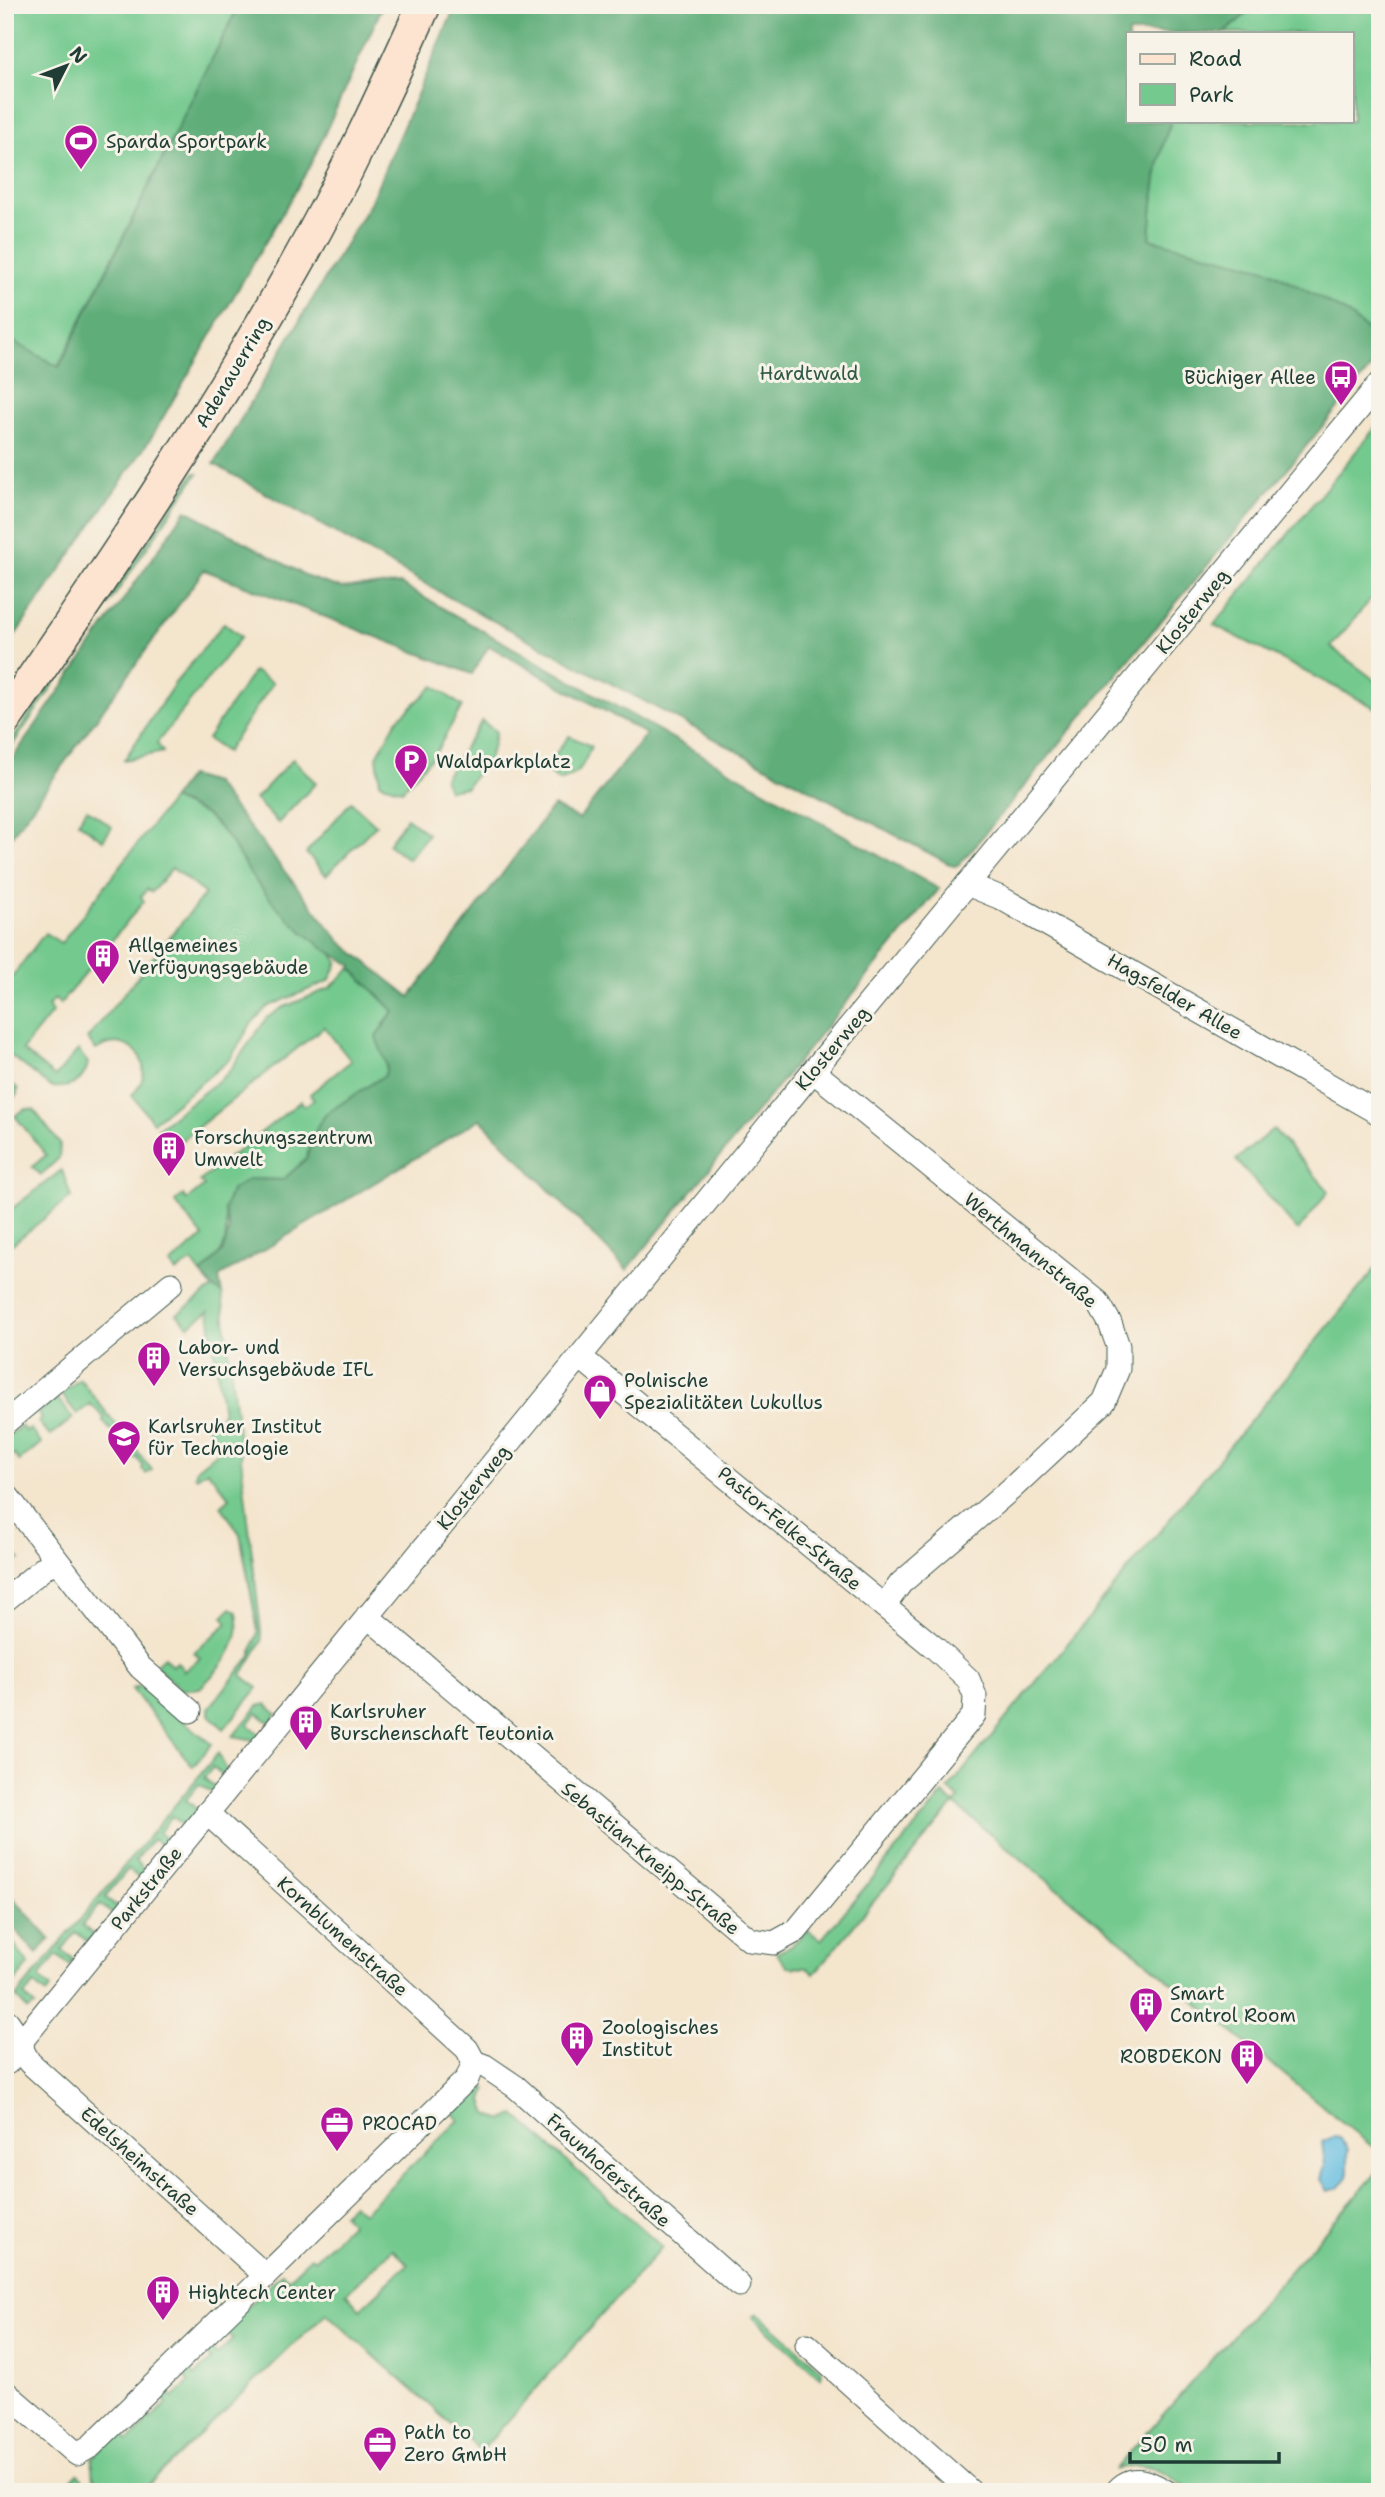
<svg xmlns="http://www.w3.org/2000/svg" width="1385" height="2497" viewBox="0 0 1385 2497" font-family="'Shantell Sans',sans-serif">
	<rect width="100%" height="100%" fill="#f7f3e8"/>
	<filter id="ink" filterUnits="userSpaceOnUse"><feTurbulence type="fractalNoise" baseFrequency=".0143" numOctaves="2"/><feDisplacementMap in="SourceGraphic" scale="14" xChannelSelector="R" yChannelSelector="G"/><feConvolveMatrix kernelMatrix="1 2 1 2 8 2 1 2 1" color-interpolation-filters="sRGB"/></filter>
	<filter id="wash" filterUnits="userSpaceOnUse"><feTurbulence type="fractalNoise" baseFrequency=".00686" numOctaves="4" result="noise"/><feDisplacementMap in="SourceGraphic" scale="28" xChannelSelector="R" yChannelSelector="G"/><feGaussianBlur stdDeviation="1.57" result="paint"/><feColorMatrix in="noise" values="0 0 0 0 0 0 0 0 0 0 0 0 0 0 0 0 0 1.4 0 .05"/><feComposite in="paint" operator="in"/></filter>
	<g filter="url(#wash)">
		<rect width="100%" height="100%" fill="#f4e5cd"/>
		<g fill="#73c98e" stroke="#498361" stroke-width="2" fill-rule="evenodd">
			<polygon points="5,5 239,5 58,367 5,337"/>
			<path d="M1256,5H1380V341L1345,312L1150,239C1153,198 1156,159 1171,121H1352V33H1224Z"/>
			<polygon points="1380,422 1380,467 1375,474 1380,478 1380,588 1331,647 1380,684 1380,710 1214,625"/>
			<polygon points="194,473 198,473 5,756 5,750"/>
			<polygon points="224,623 241,637 157,743 163,752 124,760 175,683"/>
			<polygon points="254,671 273,683 226,752 207,739"/>
			<polygon points="434,686 462,706 435,754 402,790 380,783 377,756 397,720"/>
			<polygon points="482,721 496,732 490,756 466,787 448,790 444,778"/>
			<path d="M569,736L591,746C584,765 580,775 559,781L544,769Z"/>
			<polygon points="293,759 316,783 278,823 255,799"/>
			<polygon points="1380,775 1380,833 1368,786"/>
			<path d="M172,799L206,815L225,834L257,883L304,933L331,952L338,962L329,981L267,1007L251,1024L230,1059L153,1122L132,1095C145,1082 147,1069 138,1053C124,1041 111,1040 96,1050L87,1039L205,894L172,868L152,892L147,889L141,897L144,901L60,1004L55,999L48,1006L52,1013L22,1050L55,1077L78,1050L88,1063C84,1083 70,1089 51,1087L5,1051V986L45,933L61,943Z"/>
			<polygon points="351,802 376,825 326,875 306,853"/>
			<polygon points="87,809 112,827 103,840 78,822"/>
			<polygon points="407,818 428,834 408,859 388,844"/>
			<path d="M351,968L394,1011C364,1043 391,1046 385,1075L327,1113L318,1125L306,1159L283,1180L261,1179L231,1190C214,1226 245,1236 201,1274L192,1262L176,1272L170,1264L203,1237L175,1202L183,1195L187,1200L204,1186L200,1181L301,1101L305,1106L314,1099L310,1094L351,1061L324,1027L173,1147L158,1128L227,1074L267,1018L282,1008L330,988Z"/>
			<polygon points="5,1078 18,1089 16,1096 6,1105"/>
			<polygon points="25,1109 34,1110 60,1144 59,1158 41,1175 32,1167 46,1155 15,1116"/>
			<polygon points="1273,1129 1329,1191 1298,1231 1236,1160"/>
			<polygon points="62,1170 71,1197 5,1250 5,1214"/>
			<polygon points="1380,1263 1380,2153 954,1804 814,1974 807,1968 787,1967 776,1953 791,1946 808,1930 821,1940 943,1794 954,1804 959,1798 948,1789"/>
			<polygon points="213,1288 222,1293 262,1641 242,1675 258,1688 224,1729 209,1715 209,1708 250,1657 258,1632 240,1534 221,1506 230,1498 207,1470 197,1477 195,1475 197,1468 223,1447 207,1427 223,1414 209,1311 189,1326 177,1314"/>
			<polygon points="80,1379 152,1470 146,1474 142,1469 143,1466 137,1458 134,1459 103,1421 104,1417 90,1404 77,1414 61,1394"/>
			<polygon points="57,1398 73,1418 50,1436 38,1422 42,1419 38,1413"/>
			<polygon points="21,1426 26,1432 30,1429 41,1443 19,1461 14,1454 5,1461 5,1439"/>
			<polygon points="5,1541 20,1559 5,1570"/>
			<path d="M231,1608L237,1612C243,1644 221,1668 200,1688L181,1690L155,1665L164,1657L172,1666L177,1662L184,1671L200,1658L194,1652L228,1623L223,1616Z"/>
			<polygon points="140,1686 212,1744 193,1767 132,1689"/>
			<polygon points="266,1704 277,1714 270,1723 257,1713 248,1725 260,1735 255,1740 233,1736 258,1706"/>
			<polygon points="218,1753 228,1773 225,1777 213,1767 204,1778 216,1788 212,1793 199,1784 186,1800 198,1810 184,1826 172,1816 159,1833 170,1843 166,1849 153,1839 135,1861 147,1872 140,1879 128,1869 105,1897 117,1907 112,1914 100,1904 82,1925 94,1935 88,1942 76,1932 62,1950 74,1960 69,1965 57,1955 39,1978 51,1988 46,1994 34,1984 24,1996 35,2006 28,2010 16,1997"/>
			<polygon points="5,1931 29,1965 12,1985 5,1984"/>
			<path d="M479,2082L487,2089L483,2101L488,2114L502,2120L515,2115L662,2247L481,2451L326,2313L141,2492H111L105,2483L94,2480L92,2458L119,2432L128,2441L145,2425L136,2415L141,2410L150,2419L167,2403L158,2394L163,2388L173,2398L189,2382L180,2372L185,2367L195,2376L211,2360L202,2351L208,2345L217,2355L233,2339L224,2329L282,2273L288,2279L311,2257L314,2260L351,2224L343,2214L353,2204L363,2213L459,2120L450,2110ZM393,2249L408,2264L360,2309L346,2293Z"/>
			<path d="M1380,2169V2492H1189C1170,2473 1142,2458 1114,2470Z"/>
			<polygon points="757,2313 822,2370 821,2378 753,2317"/>
			<polygon points="78,2473 85,2482 77,2492 60,2492"/>
		</g>
		<g fill="#5ead79" stroke="#3e7556" stroke-width="2">
			<polygon points="239,5 383,5 310,166 151,438 5,650 5,337 59,367"/>
			<path d="M456,5H1256L1224,33H1128V121H1171C1156,158 1153,198 1150,239L1269,270L1345,312L1380,341V357L959,865L953,866L447,596L214,464L370,203Z"/>
			<path d="M186,510L310,578L341,588L400,584L939,889L627,1270L480,1119L219,1277L222,1293L213,1288L201,1274L223,1251L229,1230L224,1209L232,1190L250,1179L283,1180L306,1159L318,1125L327,1113L385,1075L387,1066L376,1037L394,1011L351,968L352,965C315,946 283,916 258,884C240,862 230,832 206,815C196,808 182,804 172,799L189,776L214,783L341,942L410,997L553,806L579,819L646,734L489,646L472,674L204,570L5,845V769Z"/>
			<polygon points="5,1889 50,1939 37,1954 5,1918"/>
		</g>
		<polygon fill="#64bde1" stroke="#427d8a" stroke-width="2" points="1333,2137 1340,2138 1348,2149 1348,2177 1339,2188 1328,2191 1321,2179 1325,2165 1322,2142"/>
	</g>
	<g filter="url(#ink)">
		<g fill="none" stroke-linecap="round" stroke-linejoin="round">
			<g stroke="#3f564b" stroke-width="25">
				<g id="minor">
					<polyline points="967,884 1001,898 1380,1114"/>
					<polyline points="813,1071 1098,1302 1110,1323 1118,1346 1118,1369 1104,1402 1011,1489 901,1583 884,1606"/>
					<polyline points="5,1423 171,1284"/>
					<polyline points="5,1493 140,1667 190,1711"/>
					<polyline points="5,1600 55,1559"/>
					<polyline points="367,1616 750,1940 774,1943 796,1931 974,1715 975,1696 968,1679 935,1648 580,1357"/>
					<polyline points="207,1813 467,2049 474,2062"/>
					<polyline points="474,2062 485,2066 516,2087 739,2285"/>
					<polyline points="265,2275 29,2062 19,2044 813,1071 1380,383"/>
					<polyline points="807,2345 971,2492"/>
					<polyline points="5,2392 77,2454 91,2446 467,2079 474,2062"/>
					<path d="M1116,2492C1132,2473 1147,2481 1167,2492"/>
				</g>
			</g>
			<g stroke="#3f564b" stroke-width="32">
				<polyline id="tertiary" points="5,2024 19,2044 5,2060"/>
			</g>
			<g stroke="#3f564b" stroke-width="36">
				<path id="secondary" d="M5,719C107,572 207,423 295,267C343,182 384,94 424,5"/>
			</g>
			<use href="#minor" stroke="#fff" stroke-width="23"/>
			<use href="#tertiary" stroke="#fff" stroke-width="30"/>
			<use href="#secondary" stroke="#fde4d1" stroke-width="33"/>
		</g>
	</g>
	<defs>
		<g id="stadium-pin" transform="scale(1.75)"><path d="M0 17L-7.5 6A9.5 9.5 0 1 1 7.5 6Z" fill="#b5179e" stroke="#f7f3e8"/><path d="M0-5a6.5 5 0 1 0 0 10a6.5 5 0 1 0 0-10ZM-3.5-1.8h7v3.6h-7Z" fill="#fff"/></g>
		<g id="bus-pin" transform="scale(1.75)"><path d="M0 17L-7.5 6A9.5 9.5 0 1 1 7.5 6Z" fill="#b5179e" stroke="#f7f3e8"/><path d="M-5-6H5V4H4V6H2V4H-2V6H-4V4H-5ZM-3.5-4V0h7V-4ZM-3.5 1.2v1.5H-2V1.2ZM2 1.2v1.5H3.5V1.2Z" fill="#fff"/></g>
		<g id="parking-pin" transform="scale(1.75)"><path d="M0 17L-7.5 6A9.5 9.5 0 1 1 7.5 6Z" fill="#b5179e" stroke="#f7f3e8"/><path d="M-3.5-5.5H1a3.5 3.5 0 0 1 0 7H-1V5.5H-3.5ZM-1-3.4V-.6H.8a1.4 1.4 0 0 0 0-2.8Z" fill="#fff"/></g>
		<g id="building-pin" transform="scale(1.75)"><path d="M0 17L-7.5 6A9.5 9.5 0 1 1 7.5 6Z" fill="#b5179e" stroke="#f7f3e8"/><path d="M-4-6H4V6H1V3H-1V6H-4ZM-2.5-4.3h1.7v1.8h-1.7ZM.8-4.3h1.7v1.8H.8ZM-2.5-1h1.7V.8h-1.7ZM.8-1h1.7V.8H.8Z" fill="#fff"/></g>
		<g id="shop-pin" transform="scale(1.75)"><path d="M0 17L-7.5 6A9.5 9.5 0 1 1 7.5 6Z" fill="#b5179e" stroke="#f7f3e8"/><path d="M-5-2.5h2.3a2.7 3.5 0 0 1 5.4 0H5L5.5 6h-11ZM-1.5-2.5h3a1.5 2.3 0 0 0-3 0Z" fill="#fff"/></g>
		<g id="university-pin" transform="scale(1.75)"><path d="M0 17L-7.5 6A9.5 9.5 0 1 1 7.5 6Z" fill="#b5179e" stroke="#f7f3e8"/><path d="M0-5L7-2L0 1L-7-2ZM-4 1L0 2.5L4 1V4Q0 6-4 4Z" fill="#fff"/></g>
		<g id="office-pin" transform="scale(1.75)"><path d="M0 17L-7.5 6A9.5 9.5 0 1 1 7.5 6Z" fill="#b5179e" stroke="#f7f3e8"/><path d="M-6-3h4V-5.5h4V-3h4V5H-6ZM-1-4.5V-3h2v-1.5ZM-6 0V1H6V0Z" fill="#fff"/></g>
	</defs>
	<g fill-rule="evenodd">
		<use href="#stadium-pin" x="81" y="141"/>
		<use href="#bus-pin" x="1341" y="377"/>
		<use href="#parking-pin" x="411" y="761"/>
		<use href="#building-pin" x="103" y="956"/>
		<use href="#building-pin" x="169" y="1148"/>
		<use href="#building-pin" x="154" y="1358"/>
		<use href="#shop-pin" x="600" y="1391"/>
		<use href="#university-pin" x="124" y="1437"/>
		<use href="#building-pin" x="306" y="1722"/>
		<use href="#building-pin" x="1146" y="2004"/>
		<use href="#building-pin" x="577" y="2038"/>
		<use href="#building-pin" x="1247" y="2056"/>
		<use href="#office-pin" x="337" y="2123"/>
		<use href="#building-pin" x="163" y="2292"/>
		<use href="#office-pin" x="380" y="2443"/>
	</g>
	<g text-anchor="middle" stroke-width="6" stroke-linejoin="round" paint-order="stroke">
		<g font-size="19" fill="#1f3d34" stroke="#f7f3e8" text-anchor="start">
			<text x="106" y="148">Sparda Sportpark</text>
			<text x="1316" y="384" text-anchor="end">Büchiger Allee</text>
			<text x="436" y="768">Waldparkplatz</text>
			<text x="128" y="952">Allgemeines<tspan x="128" dy="22">Verfügungsgebäude</tspan></text>
			<text x="194" y="1144">Forschungszentrum<tspan x="194" dy="22">Umwelt</tspan></text>
			<text x="178" y="1354">Labor- und<tspan x="178" dy="22">Versuchsgebäude IFL</tspan></text>
			<text x="624" y="1387">Polnische<tspan x="624" dy="22">Spezialitäten Lukullus</tspan></text>
			<text x="148" y="1433">Karlsruher Institut<tspan x="148" dy="22">für Technologie</tspan></text>
			<text x="330" y="1718">Karlsruher<tspan x="330" dy="22">Burschenschaft Teutonia</tspan></text>
			<text x="1170" y="2000">Smart<tspan x="1170" dy="22">Control Room</tspan></text>
			<text x="602" y="2034">Zoologisches<tspan x="602" dy="22">Institut</tspan></text>
			<text x="1222" y="2063" text-anchor="end">ROBDEKON</text>
			<text x="362" y="2130">PROCAD</text>
			<text x="188" y="2299">Hightech Center</text>
			<text x="404" y="2439">Path to<tspan x="404" dy="22">Zero GmbH</tspan></text>
		</g>
		<g font-size="19" fill="#1f3d34" stroke="#f7f3e8">
			<text transform="translate(232 372) rotate(-59)" y="7">Adenauerring</text>
			<text transform="translate(1192 611) rotate(-51)" y="7">Klosterweg</text>
			<text transform="translate(1175 996) rotate(30)" y="7">Hagsfelder Allee</text>
			<text transform="translate(832 1048) rotate(-50)" y="7">Klosterweg</text>
			<text transform="translate(1031 1250) rotate(40)" y="7">Werthmannstraße</text>
			<text transform="translate(473 1487) rotate(-51)" y="7">Klosterweg</text>
			<text transform="translate(790 1528) rotate(40)" y="7">Pastor-Felke-Straße</text>
			<text transform="translate(651 1858) rotate(40)" y="7">Sebastian-Kneipp-Straße</text>
			<text transform="translate(146 1888) rotate(-51)" y="7">Parkstraße</text>
			<text transform="translate(343 1936) rotate(42)" y="7">Kornblumenstraße</text>
			<text transform="translate(140 2161) rotate(42)" y="7">Edelsheimstraße</text>
			<text transform="translate(609 2170) rotate(42)" y="7">Fraunhoferstraße</text>
		</g>
		<g font-size="19" fill="#305946" stroke="#f7f3e8">
			<text x="809" y="380">Hardtwald</text>
		</g>
	</g>
	<rect width="1385" height="2497" fill="none" stroke="#f7f3e8" stroke-width="28"/>
	<rect x="1126" y="32" width="228" height="91" fill="#f7f3e8" stroke="#a1aaa0" stroke-width="2"/>
	<rect x="1140" y="54" width="35" height="10" fill="#fde4d1" stroke="#a1aaa0" stroke-width="2"/>
	<text x="1189" y="66" font-size="21" fill="#1f3d34">Road</text>
	<rect x="1140" y="84" width="35" height="21" fill="#73c98e" stroke="#a1aaa0" stroke-width="2"/>
	<text x="1189" y="102" font-size="21" fill="#1f3d34">Park</text>
	<g transform="translate(66 66) rotate(48)" stroke="#f7f3e8" stroke-width="5" paint-order="stroke">
	<path d="M0-5L12 26L0 18L-12 26Z" fill="#1f3d34"/>
	<text y="-10" font-size="19" font-weight="bold" text-anchor="middle" fill="#1f3d34">N</text>
	</g>
	<path d="M1130 2452v10h149v-10" fill="none" stroke="#1f3d34" stroke-width="3.5"/>
	<text x="1140" y="2452" font-size="21" fill="#1f3d34" stroke="#f7f3e8" stroke-width="5" paint-order="stroke">50 m</text>
</svg>
